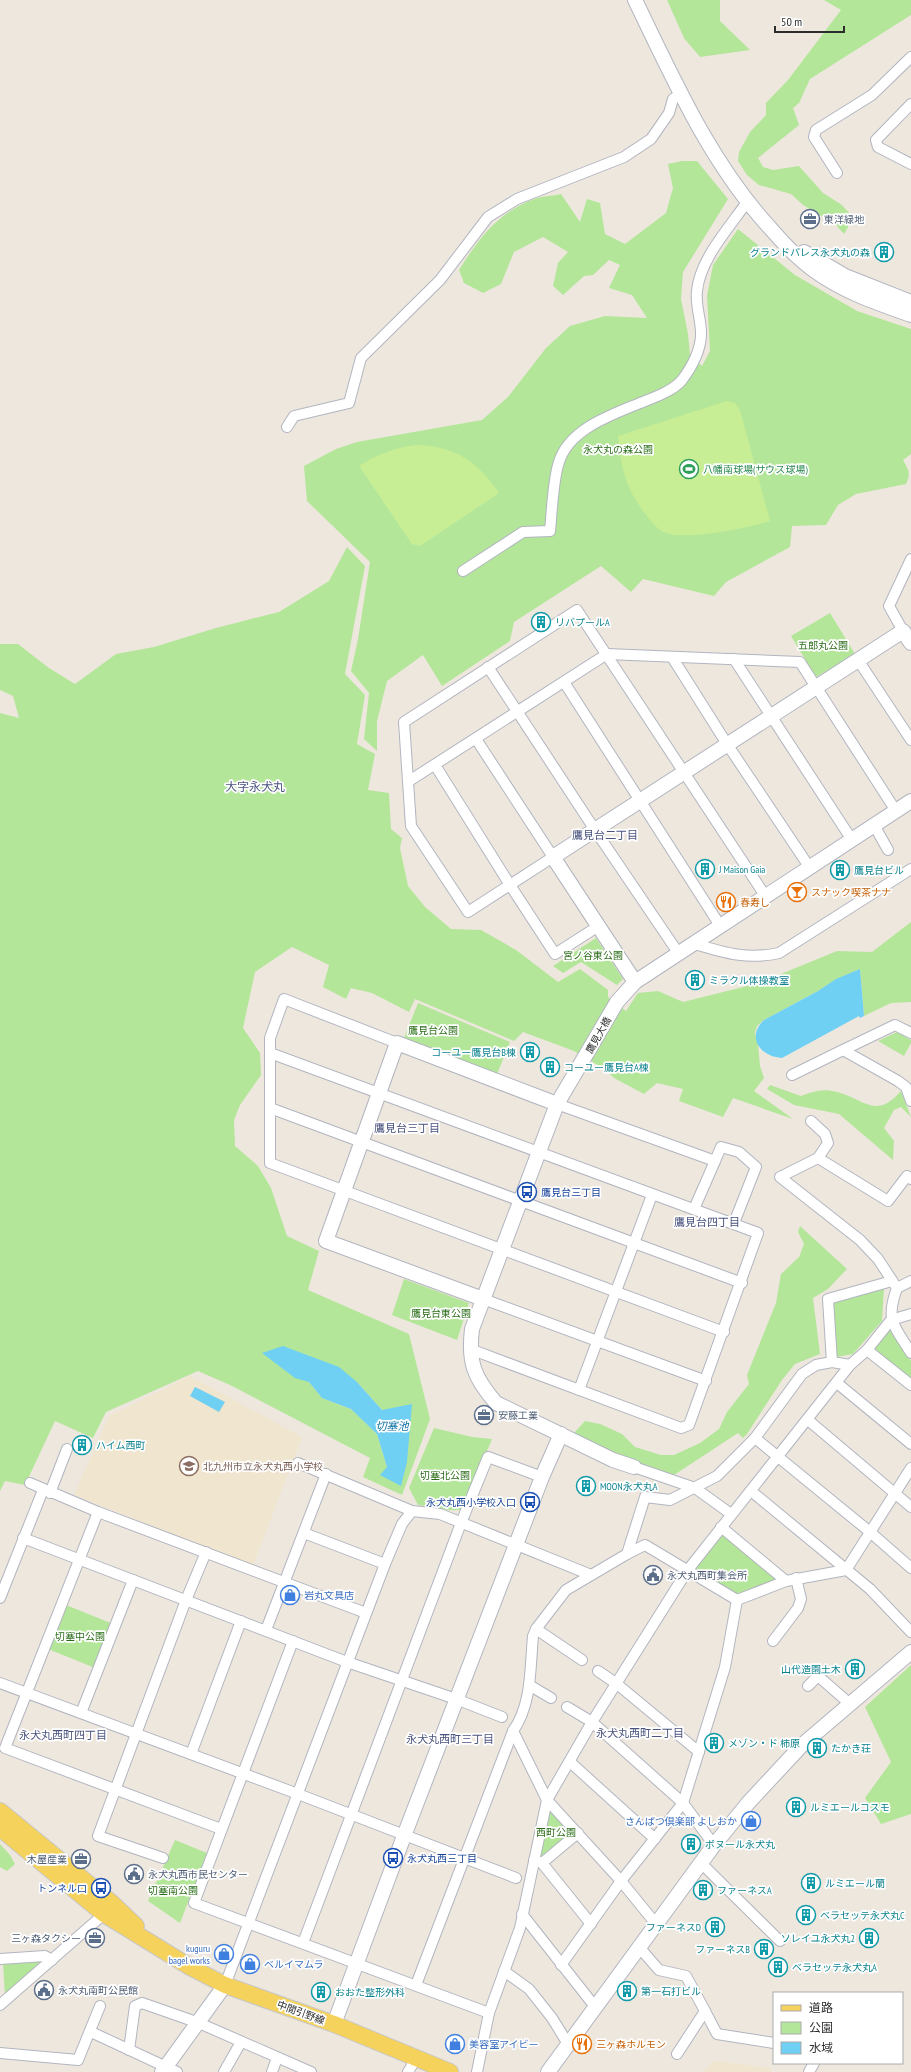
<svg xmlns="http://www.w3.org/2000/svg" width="911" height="2072" viewBox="0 0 911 2072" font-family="'PT Sans Narrow','Noto Sans JP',sans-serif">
	<rect width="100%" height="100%" fill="#eee7de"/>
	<g fill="#f0e5ce">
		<polygon points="190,1376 302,1437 253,1566 74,1495 109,1416"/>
		<polygon points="714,2061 771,2068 771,2072 703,2072"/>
	</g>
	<g fill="#b3e699" fill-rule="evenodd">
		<polygon points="667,0 720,0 720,21 750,50 700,57 684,38"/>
		<polygon points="824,0 911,0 911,15 810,79 799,103 793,108 799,125 758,158 763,167 773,170 799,166 823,193 842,205 850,214 848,227 844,234 835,224 803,205 791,194 759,185 747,175 738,161 739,152 750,132 766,115 766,103 788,80 841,10"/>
		<path d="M682,161H697L728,199L683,272L681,299L688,334L690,355L702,366L710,351L707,296L713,265L738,229L795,275L857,311L911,329V454L903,460C909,470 911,474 906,484L856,494L838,505L826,525L792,526L790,547L726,582L714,596L643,579L631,592L601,566L514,622L510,641L442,686L423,655L387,681L377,721V751L364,739L369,693L351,671L358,639L370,562L307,501L304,466L336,449L357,442L482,420L508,397L546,348L570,326L605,316L647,318L632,295L609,288L620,265L609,260L593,275L584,276L563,295L553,286L558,263L568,252L543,237L514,252L501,284L483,293L464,283L459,270C479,238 499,211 537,198C544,196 553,196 561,194L580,222L587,199L600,203L605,234L625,244L666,213L673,188L668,164Z"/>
		<path d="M347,547L365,566L345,674L365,695L357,744L375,754L368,790L389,793L391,829L402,838L400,848L408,886L425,907L451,929L481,930L516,950L558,982L580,969L608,990V997L626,1011L638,993L658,991L683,1002L759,983L837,951L872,952L911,922V1002L891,1003L864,1016L860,969L835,980L818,991L764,1020L757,1026L755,1033L758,1044L760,1066L764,1078L754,1091L793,1119L733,1098L723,1117L679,1101L683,1089L657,1083L644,1094L614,1078L606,1070L574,1051L523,1032L514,1041L415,999L409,1012L372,993L351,988L346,999L323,987L329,965L292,947L255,972L243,1028L260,1053L261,1075L240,1105L234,1120L235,1146L258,1166L271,1188L287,1236L319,1251L308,1290L409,1334L430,1419L402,1495L363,1477L370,1458L230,1385L198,1371L106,1412L93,1438L55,1421L25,1485L5,1481L0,1491V713L19,718L13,696L0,690V644H18L49,668L75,684L116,654L154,647L216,628L279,612L329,581ZM309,1382H357L382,1410L401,1485L387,1467L377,1434L351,1409L322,1398Z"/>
		<polygon points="830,613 855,654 816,677 791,636"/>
		<polygon points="596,938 623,979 617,985 581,962 563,973 553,966"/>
		<polygon points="418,1003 510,1042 497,1074 404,1038"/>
		<polygon points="897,1032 911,1040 911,1043 904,1056 878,1041"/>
		<path d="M770,1085L801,1096C813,1091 824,1088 837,1092C864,1099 876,1120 901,1091L911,1117L901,1107L894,1110L884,1128L894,1141L893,1160L839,1114L794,1105L767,1089Z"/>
		<polygon points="800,1226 847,1269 828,1289 813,1298 820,1354 795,1364 782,1380 747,1434 743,1438 738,1433 674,1475 628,1461 573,1434 585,1421 600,1424 622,1434 635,1447 661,1455 674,1455 700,1443 719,1429 727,1412 749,1384 747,1375 776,1303 781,1274 799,1257 804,1244 798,1232"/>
		<polygon points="404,1279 469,1303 457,1340 392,1315"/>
		<polygon points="884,1288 882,1321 853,1354 836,1357 832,1303"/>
		<polygon points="891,1326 911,1361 911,1380 873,1349"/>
		<path d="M434,1428L472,1437L492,1439L463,1509C449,1513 432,1506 418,1505L409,1488Z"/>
		<polygon points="722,1532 778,1581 739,1597 694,1569"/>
		<polygon points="66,1605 113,1624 95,1668 48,1649"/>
		<polygon points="911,1665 911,1814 881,1824 865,1798 891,1762 865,1707"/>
		<polygon points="551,1810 572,1834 542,1859 539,1855"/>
		<polygon points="175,1840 207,1853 180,1923 148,1901"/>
		<polygon points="0,1844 10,1855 15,1864 7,1871 0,1867"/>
		<polygon points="37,1960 44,1963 5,1996 3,1962"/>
	</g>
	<g fill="#c8ee95">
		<path d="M727,401L735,403L740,410L770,521C749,527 683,542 664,532C657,529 651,521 646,515C626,489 621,469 618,436Z"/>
		<path d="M416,445C455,446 477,461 499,493L420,546L412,544L359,466C378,454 394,448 416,445Z"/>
	</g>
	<g fill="#6fd0f3">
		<path d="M860,969L864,1016L860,1018L859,1016L782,1058C760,1057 746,1037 764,1020L818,991L836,979Z"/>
		<polygon points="283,1346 339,1367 357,1382 382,1410 412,1404 407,1462 401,1486 380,1475 387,1467 377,1434 351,1409 322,1398 309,1382 295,1378 262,1353"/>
		<polygon points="195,1387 225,1402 219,1412 190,1396"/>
	</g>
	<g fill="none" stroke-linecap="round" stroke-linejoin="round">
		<g stroke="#b2b5c0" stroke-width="12">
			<g id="street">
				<polyline points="911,104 876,140 878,147 911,164"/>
				<polyline points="837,173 814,137 816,130 872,95 911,57"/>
				<polyline points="287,427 294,416 349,403 361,358 440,280 488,217 517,199 624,157 651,139 669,113 673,99 682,93"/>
				<path d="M463,571L523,532L550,531C552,511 553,479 559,462C569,429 611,415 640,403C653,398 673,391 682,380C691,368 700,351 701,336C702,322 695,306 697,291C700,259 729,228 747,202"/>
				<polyline points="903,631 889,606 911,559"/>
				<polyline points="672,657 727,744 810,868"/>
				<polyline points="734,659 852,840"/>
				<polyline points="858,660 911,740"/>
				<polyline points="488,667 595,830 679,954"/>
				<polyline points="564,682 721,927"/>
				<polyline points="476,739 553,857 468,912 411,826 404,722 577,610 766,897"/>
				<polyline points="435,765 510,885 555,954 597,927"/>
				<polyline points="409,781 607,654 800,662 896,811"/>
				<polyline points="874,825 888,850"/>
				<path d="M695,944C725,953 748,960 779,953L911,869"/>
				<polyline points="397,1043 284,999 270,1038 270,1163 724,1332"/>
				<polyline points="843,1050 895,1025 911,1033"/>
				<polyline points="270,1053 758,1233 689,1425 681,1428 470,1349"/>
				<polyline points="792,1075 843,1050 898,1081 906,1087 911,1101"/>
				<polyline points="557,1104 715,1161 694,1209"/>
				<polyline points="270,1108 742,1283"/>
				<polyline points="811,1121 825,1134 828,1143 818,1158"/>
				<polyline points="715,1161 721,1147 739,1152 756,1167 734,1223"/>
				<path d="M911,1281L897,1288C885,1321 894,1325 911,1353"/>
				<polyline points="897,1288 878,1259 860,1240 780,1177 818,1158 888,1201 907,1176 911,1179"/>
				<polyline points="483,1299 706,1381"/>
				<polyline points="867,1350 911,1385"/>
				<polyline points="832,1362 828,1299 892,1281"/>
				<polyline points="837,1383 911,1444"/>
				<polyline points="579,1390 652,1195"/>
				<polyline points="808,1420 911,1507"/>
				<polyline points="755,1438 870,1532 911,1568"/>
				<polyline points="298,1463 412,1511"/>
				<polyline points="634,1467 695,1488 731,1514"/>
				<polyline points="30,1483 98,1512 366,1613"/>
				<polyline points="751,1491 870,1589 911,1632"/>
				<polyline points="50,1493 67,1449"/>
				<polyline points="98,1512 5,1748 221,1829"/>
				<polyline points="721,1527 786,1581"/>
				<polyline points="304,1533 385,1564"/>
				<polyline points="23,1538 347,1662 456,1699 502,1717"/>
				<polyline points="627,1554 645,1497 670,1500 717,1476 755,1438 802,1374 816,1365 832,1362 850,1365"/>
				<polyline points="0,1598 43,1490"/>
				<polyline points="737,1600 786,1581 846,1570 911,1468"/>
				<polyline points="536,1629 582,1660"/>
				<polyline points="266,1630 326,1474"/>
				<polyline points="293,1641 194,1903 489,2013"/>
				<polyline points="773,1641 798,1608 801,1599 796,1578"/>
				<polyline points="598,1671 617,1684 699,1752"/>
				<polyline points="0,1683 298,1794 516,1878"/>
				<polyline points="529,1685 551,1698"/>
				<polyline points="808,1686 818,1676 850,1704"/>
				<polyline points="567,1707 592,1722 683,1803 714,1845"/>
				<polyline points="81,1713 133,1580"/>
				<polyline points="513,1731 547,1800 621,1881 656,1924"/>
				<polyline points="191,1754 241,1621"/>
				<polyline points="570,1762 655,1839"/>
				<polyline points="163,1858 98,1836 186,1600 206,1552"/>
				<polyline points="534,1860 542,1863 591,1924"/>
				<polyline points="542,1863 578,1833"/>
				<polyline points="702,1864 780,1941"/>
				<polyline points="522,1914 596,2008"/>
				<polyline points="303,1943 461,1523 488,1457 542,1477"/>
				<polyline points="639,1947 659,1970 686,1976 705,2011 677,2054"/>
				<polyline points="0,1959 45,1956 52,1960"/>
				<polyline points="561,1965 621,1881 683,1803 725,1667 737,1600"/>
				<polyline points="504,1971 529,1989 552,2018 568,2044"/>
				<polyline points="225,1985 385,1564 402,1524 412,1511 440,1514 591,1575"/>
				<path d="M416,1985L513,1731C532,1704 530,1668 533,1636L536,1629L566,1590L627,1554L645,1545L737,1600"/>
				<polyline points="0,2005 104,1914"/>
				<polyline points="705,2011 717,2034 774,2043"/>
				<polyline points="91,2032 177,2072"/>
				<polyline points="129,2050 135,2006 142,2003 199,2023 311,2072"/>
				<polyline points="0,2053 78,2060 100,2006"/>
				<polyline points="224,2072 241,2042"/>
				<polyline points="272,2072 277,2058"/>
				<polyline points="408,2072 417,2057"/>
				<polyline points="477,2072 489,2013 520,1928 547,1800 592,1722 687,1571 850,1365 867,1350 891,1320 911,1314"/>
				<polyline points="809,2072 814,2063"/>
			</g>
		</g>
		<g stroke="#b2b5c0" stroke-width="16">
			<g id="secondary">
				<path d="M635,0C674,80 710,163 771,229C784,244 798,259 815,271C844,292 877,303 911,315"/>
				<polyline points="804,252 845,276 911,302"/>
				<polyline points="635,982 553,857 903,631 911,643"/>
				<polyline points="483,1299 326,1241 397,1043 557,1104"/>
				<path d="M634,1467L613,1460L496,1403C474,1378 468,1362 472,1329L557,1104L617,1002L635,982L911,801"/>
				<polyline points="334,2024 404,1836 542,1477 561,1434"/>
				<polyline points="162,2072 225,1985"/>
				<polyline points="548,2072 714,1845 749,1802 802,1745 911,1652"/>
			</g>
		</g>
		<g stroke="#c8c8c8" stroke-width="18">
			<g id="primary">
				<polyline points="0,1811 113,1904 136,1926"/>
				<polyline points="0,1828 104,1914 190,1967 225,1985 334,2024 450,2072"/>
			</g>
		</g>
		<use href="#street" stroke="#fff" stroke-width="10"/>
		<use href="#secondary" stroke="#fff" stroke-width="14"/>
		<use href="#primary" stroke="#f5d25c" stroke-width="16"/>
	</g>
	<defs>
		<g id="office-ring" transform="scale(1)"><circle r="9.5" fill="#fff" stroke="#5c6f8a" stroke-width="1.5"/><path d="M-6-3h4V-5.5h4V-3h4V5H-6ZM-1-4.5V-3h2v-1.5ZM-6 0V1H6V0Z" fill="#5c6f8a"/></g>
		<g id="building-ring" transform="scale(1)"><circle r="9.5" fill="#fff" stroke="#0f9aa8" stroke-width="1.5"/><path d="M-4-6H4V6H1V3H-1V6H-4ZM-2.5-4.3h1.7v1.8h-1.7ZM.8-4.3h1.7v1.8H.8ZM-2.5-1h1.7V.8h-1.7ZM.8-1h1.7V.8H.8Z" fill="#0f9aa8"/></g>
		<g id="stadium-ring" transform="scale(1)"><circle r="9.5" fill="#fff" stroke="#2e9e5b" stroke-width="1.5"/><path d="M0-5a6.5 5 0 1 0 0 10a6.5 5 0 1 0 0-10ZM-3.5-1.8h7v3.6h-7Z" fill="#2e9e5b"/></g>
		<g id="bar-ring" transform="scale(1)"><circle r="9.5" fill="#fff" stroke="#e8710a" stroke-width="1.5"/><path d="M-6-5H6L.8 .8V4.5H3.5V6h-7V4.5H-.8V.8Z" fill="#e8710a"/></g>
		<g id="restaurant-ring" transform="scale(1)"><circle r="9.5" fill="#fff" stroke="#e8710a" stroke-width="1.5"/><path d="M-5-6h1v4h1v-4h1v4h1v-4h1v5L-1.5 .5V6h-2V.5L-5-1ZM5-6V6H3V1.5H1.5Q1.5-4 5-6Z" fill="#e8710a"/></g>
		<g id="bus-ring" transform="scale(1)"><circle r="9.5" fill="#fff" stroke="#1a4fb4" stroke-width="1.5"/><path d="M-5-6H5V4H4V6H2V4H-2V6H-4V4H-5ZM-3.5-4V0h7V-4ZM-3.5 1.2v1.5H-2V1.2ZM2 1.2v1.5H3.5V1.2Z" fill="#1a4fb4"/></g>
		<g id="school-ring" transform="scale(1)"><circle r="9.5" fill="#fff" stroke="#8d6e63" stroke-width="1.5"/><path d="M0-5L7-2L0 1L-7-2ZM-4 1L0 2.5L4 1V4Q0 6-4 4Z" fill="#8d6e63"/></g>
		<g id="civic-ring" transform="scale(1)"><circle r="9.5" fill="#fff" stroke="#5c6f8a" stroke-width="1.5"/><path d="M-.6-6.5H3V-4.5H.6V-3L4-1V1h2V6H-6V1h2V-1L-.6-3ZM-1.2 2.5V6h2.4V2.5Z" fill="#5c6f8a"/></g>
		<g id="shop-ring" transform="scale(1)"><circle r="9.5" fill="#fff" stroke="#3f7fe0" stroke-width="1.5"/><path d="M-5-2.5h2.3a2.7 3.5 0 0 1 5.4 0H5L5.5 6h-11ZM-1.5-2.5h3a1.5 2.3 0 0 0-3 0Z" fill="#3f7fe0"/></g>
	</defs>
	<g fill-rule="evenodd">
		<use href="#office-ring" x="810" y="219"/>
		<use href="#building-ring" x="884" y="252"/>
		<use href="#stadium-ring" x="689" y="469"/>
		<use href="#building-ring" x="541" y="622"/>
		<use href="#building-ring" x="705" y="869"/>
		<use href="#building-ring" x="840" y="870"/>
		<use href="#bar-ring" x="797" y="892"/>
		<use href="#restaurant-ring" x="726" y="902"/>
		<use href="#building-ring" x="695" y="980"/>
		<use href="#building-ring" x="530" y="1052"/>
		<use href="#building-ring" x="550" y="1067"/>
		<use href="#bus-ring" x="527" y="1192"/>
		<use href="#office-ring" x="484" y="1415"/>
		<use href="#building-ring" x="82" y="1445"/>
		<use href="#school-ring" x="189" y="1466"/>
		<use href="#building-ring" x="586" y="1486"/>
		<use href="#bus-ring" x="530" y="1502"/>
		<use href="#civic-ring" x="653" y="1575"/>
		<use href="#shop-ring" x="290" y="1595"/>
		<use href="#building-ring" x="855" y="1669"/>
		<use href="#building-ring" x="714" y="1743"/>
		<use href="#building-ring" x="817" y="1748"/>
		<use href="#building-ring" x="796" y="1807"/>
		<use href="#shop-ring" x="751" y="1821"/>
		<use href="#building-ring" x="691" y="1844"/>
		<use href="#bus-ring" x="393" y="1858"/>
		<use href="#office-ring" x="81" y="1859"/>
		<use href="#civic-ring" x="134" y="1874"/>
		<use href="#building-ring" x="811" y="1883"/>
		<use href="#bus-ring" x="101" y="1888"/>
		<use href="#building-ring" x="703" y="1890"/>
		<use href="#building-ring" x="806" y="1915"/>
		<use href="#building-ring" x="715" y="1927"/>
		<use href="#office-ring" x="95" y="1938"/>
		<use href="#building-ring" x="869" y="1938"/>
		<use href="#building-ring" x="764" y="1949"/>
		<use href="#shop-ring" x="224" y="1954"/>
		<use href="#shop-ring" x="250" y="1964"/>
		<use href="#building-ring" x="778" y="1967"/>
		<use href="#civic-ring" x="44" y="1990"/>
		<use href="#building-ring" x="627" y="1991"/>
		<use href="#building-ring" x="321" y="1992"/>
		<use href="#shop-ring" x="455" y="2044"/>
		<use href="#restaurant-ring" x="582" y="2044"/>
	</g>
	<g text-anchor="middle" stroke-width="3.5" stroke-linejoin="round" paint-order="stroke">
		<g font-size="10" fill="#4e5e75" stroke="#fff" text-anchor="start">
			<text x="824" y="223">東洋緑地</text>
			<text x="498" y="1419">安藤工業</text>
			<text x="667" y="1579">永犬丸西町集会所</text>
			<text x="67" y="1863" text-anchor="end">木屋産業</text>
			<text x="148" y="1878">永犬丸西市民センター</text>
			<text x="81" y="1942" text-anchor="end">三ヶ森タクシー</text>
			<text x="58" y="1994">永犬丸南町公民館</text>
		</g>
		<g font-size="10" fill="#0d838f" stroke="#fff" text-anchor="start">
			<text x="870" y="256" text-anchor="end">グランドパレス永犬丸の森</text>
			<text x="555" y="626">リバプールA</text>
			<text x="719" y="873">J Maison Gaia</text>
			<text x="854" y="874">鷹見台ビル</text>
			<text x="709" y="984">ミラクル体操教室</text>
			<text x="516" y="1056" text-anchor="end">コーユー鷹見台B棟</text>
			<text x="564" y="1071">コーユー鷹見台A棟</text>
			<text x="96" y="1449">ハイム西町</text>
			<text x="600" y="1490">MOON永犬丸A</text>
			<text x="841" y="1673" text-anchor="end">山代造園土木</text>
			<text x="728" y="1747">メゾン・ド 柿原</text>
			<text x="831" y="1752">たかき荘</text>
			<text x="810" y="1811">ルミエールコスモ</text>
			<text x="705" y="1848">ボヌール永犬丸</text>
			<text x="825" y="1887">ルミエール蘭</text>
			<text x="717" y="1894">ファーネスA</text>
			<text x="820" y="1919">ベラセッテ永犬丸C</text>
			<text x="701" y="1931" text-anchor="end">ファーネスD</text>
			<text x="855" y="1942" text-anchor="end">ソレイユ永犬丸2</text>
			<text x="750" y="1953" text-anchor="end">ファーネスB</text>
			<text x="792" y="1971">ベラセッテ永犬丸A</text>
			<text x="641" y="1995">第一石打ビル</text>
			<text x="335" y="1996">おおた整形外科</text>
		</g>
		<g font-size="10" fill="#2a6d18" stroke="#fff">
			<text x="618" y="453">永犬丸の森公園</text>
			<text x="823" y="649">五郎丸公園</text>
			<text x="593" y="959">宮ノ谷東公園</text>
			<text x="433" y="1034">鷹見台公園</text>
			<text x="441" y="1317">鷹見台東公園</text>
			<text x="445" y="1479">切塞北公園</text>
			<text x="80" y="1640">切塞中公園</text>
			<text x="556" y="1836">西町公園</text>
			<text x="173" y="1894">切塞南公園</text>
		</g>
		<g font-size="10" fill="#27864d" stroke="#fff" text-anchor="start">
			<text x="703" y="473">八幡南球場(サウス球場)</text>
		</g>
		<g font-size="10" fill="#c56008" stroke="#fff" text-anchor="start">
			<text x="811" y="896">スナック喫茶ナナ</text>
			<text x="740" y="906">春寿し</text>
			<text x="596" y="2048">三ヶ森ホルモン</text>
		</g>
		<g font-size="10" fill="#2c2c2c" stroke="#fff">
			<text transform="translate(598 1035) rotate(-60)" y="4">鷹見大橋</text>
			<text transform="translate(301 2012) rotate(20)" y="4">中間引野線</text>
		</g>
		<g font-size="10" fill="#164399" stroke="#fff" text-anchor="start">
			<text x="541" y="1196">鷹見台三丁目</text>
			<text x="516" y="1506" text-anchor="end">永犬丸西小学校入口</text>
			<text x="407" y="1862">永犬丸西三丁目</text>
			<text x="87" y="1892" text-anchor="end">トンネル口</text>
		</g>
		<g font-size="10" fill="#785e54" stroke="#fff" text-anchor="start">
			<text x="203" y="1470">北九州市立永犬丸西小学校</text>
		</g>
		<g font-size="10" fill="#366cbe" stroke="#fff" text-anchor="start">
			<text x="304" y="1599">岩丸文具店</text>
			<text x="737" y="1825" text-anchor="end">さんぱつ倶楽部 よしおか</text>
			<text x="210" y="1952" text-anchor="end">kuguru<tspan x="210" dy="12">bagel works</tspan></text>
			<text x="264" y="1968">ベルイマムラ</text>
			<text x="469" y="2048">美容室アイビー</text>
		</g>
		<g font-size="11" fill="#4a547f" stroke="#fff">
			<text x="605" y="839">鷹見台二丁目</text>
			<text x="407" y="1132">鷹見台三丁目</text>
			<text x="707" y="1226">鷹見台四丁目</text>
			<text x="640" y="1737">永犬丸西町二丁目</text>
			<text x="63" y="1739">永犬丸西町四丁目</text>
			<text x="450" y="1743">永犬丸西町三丁目</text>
		</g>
		<g font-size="11" font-style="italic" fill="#096ea4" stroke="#fff">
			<text x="392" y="1430">切塞池</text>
		</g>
		<g font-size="12" fill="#4a547f" stroke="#fff">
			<text x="255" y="791">大字永犬丸</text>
		</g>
	</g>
	<rect x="773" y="1992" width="130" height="72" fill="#ffffff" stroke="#ababab"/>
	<rect x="781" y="2005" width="20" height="6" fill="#f5d25c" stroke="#ababab"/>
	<text x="809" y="2012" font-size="12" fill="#2c2c2c">道路</text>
	<rect x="781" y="2022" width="20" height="12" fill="#b3e699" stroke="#ababab"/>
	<text x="809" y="2032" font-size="12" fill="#2c2c2c">公園</text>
	<rect x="781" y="2042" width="20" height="12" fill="#6fd0f3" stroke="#ababab"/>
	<text x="809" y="2052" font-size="12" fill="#2c2c2c">水域</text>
	<path d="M775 26v6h69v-6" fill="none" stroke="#2c2c2c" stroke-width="2"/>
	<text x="781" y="26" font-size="12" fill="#2c2c2c" stroke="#ffffff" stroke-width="3" paint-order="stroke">50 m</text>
</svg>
